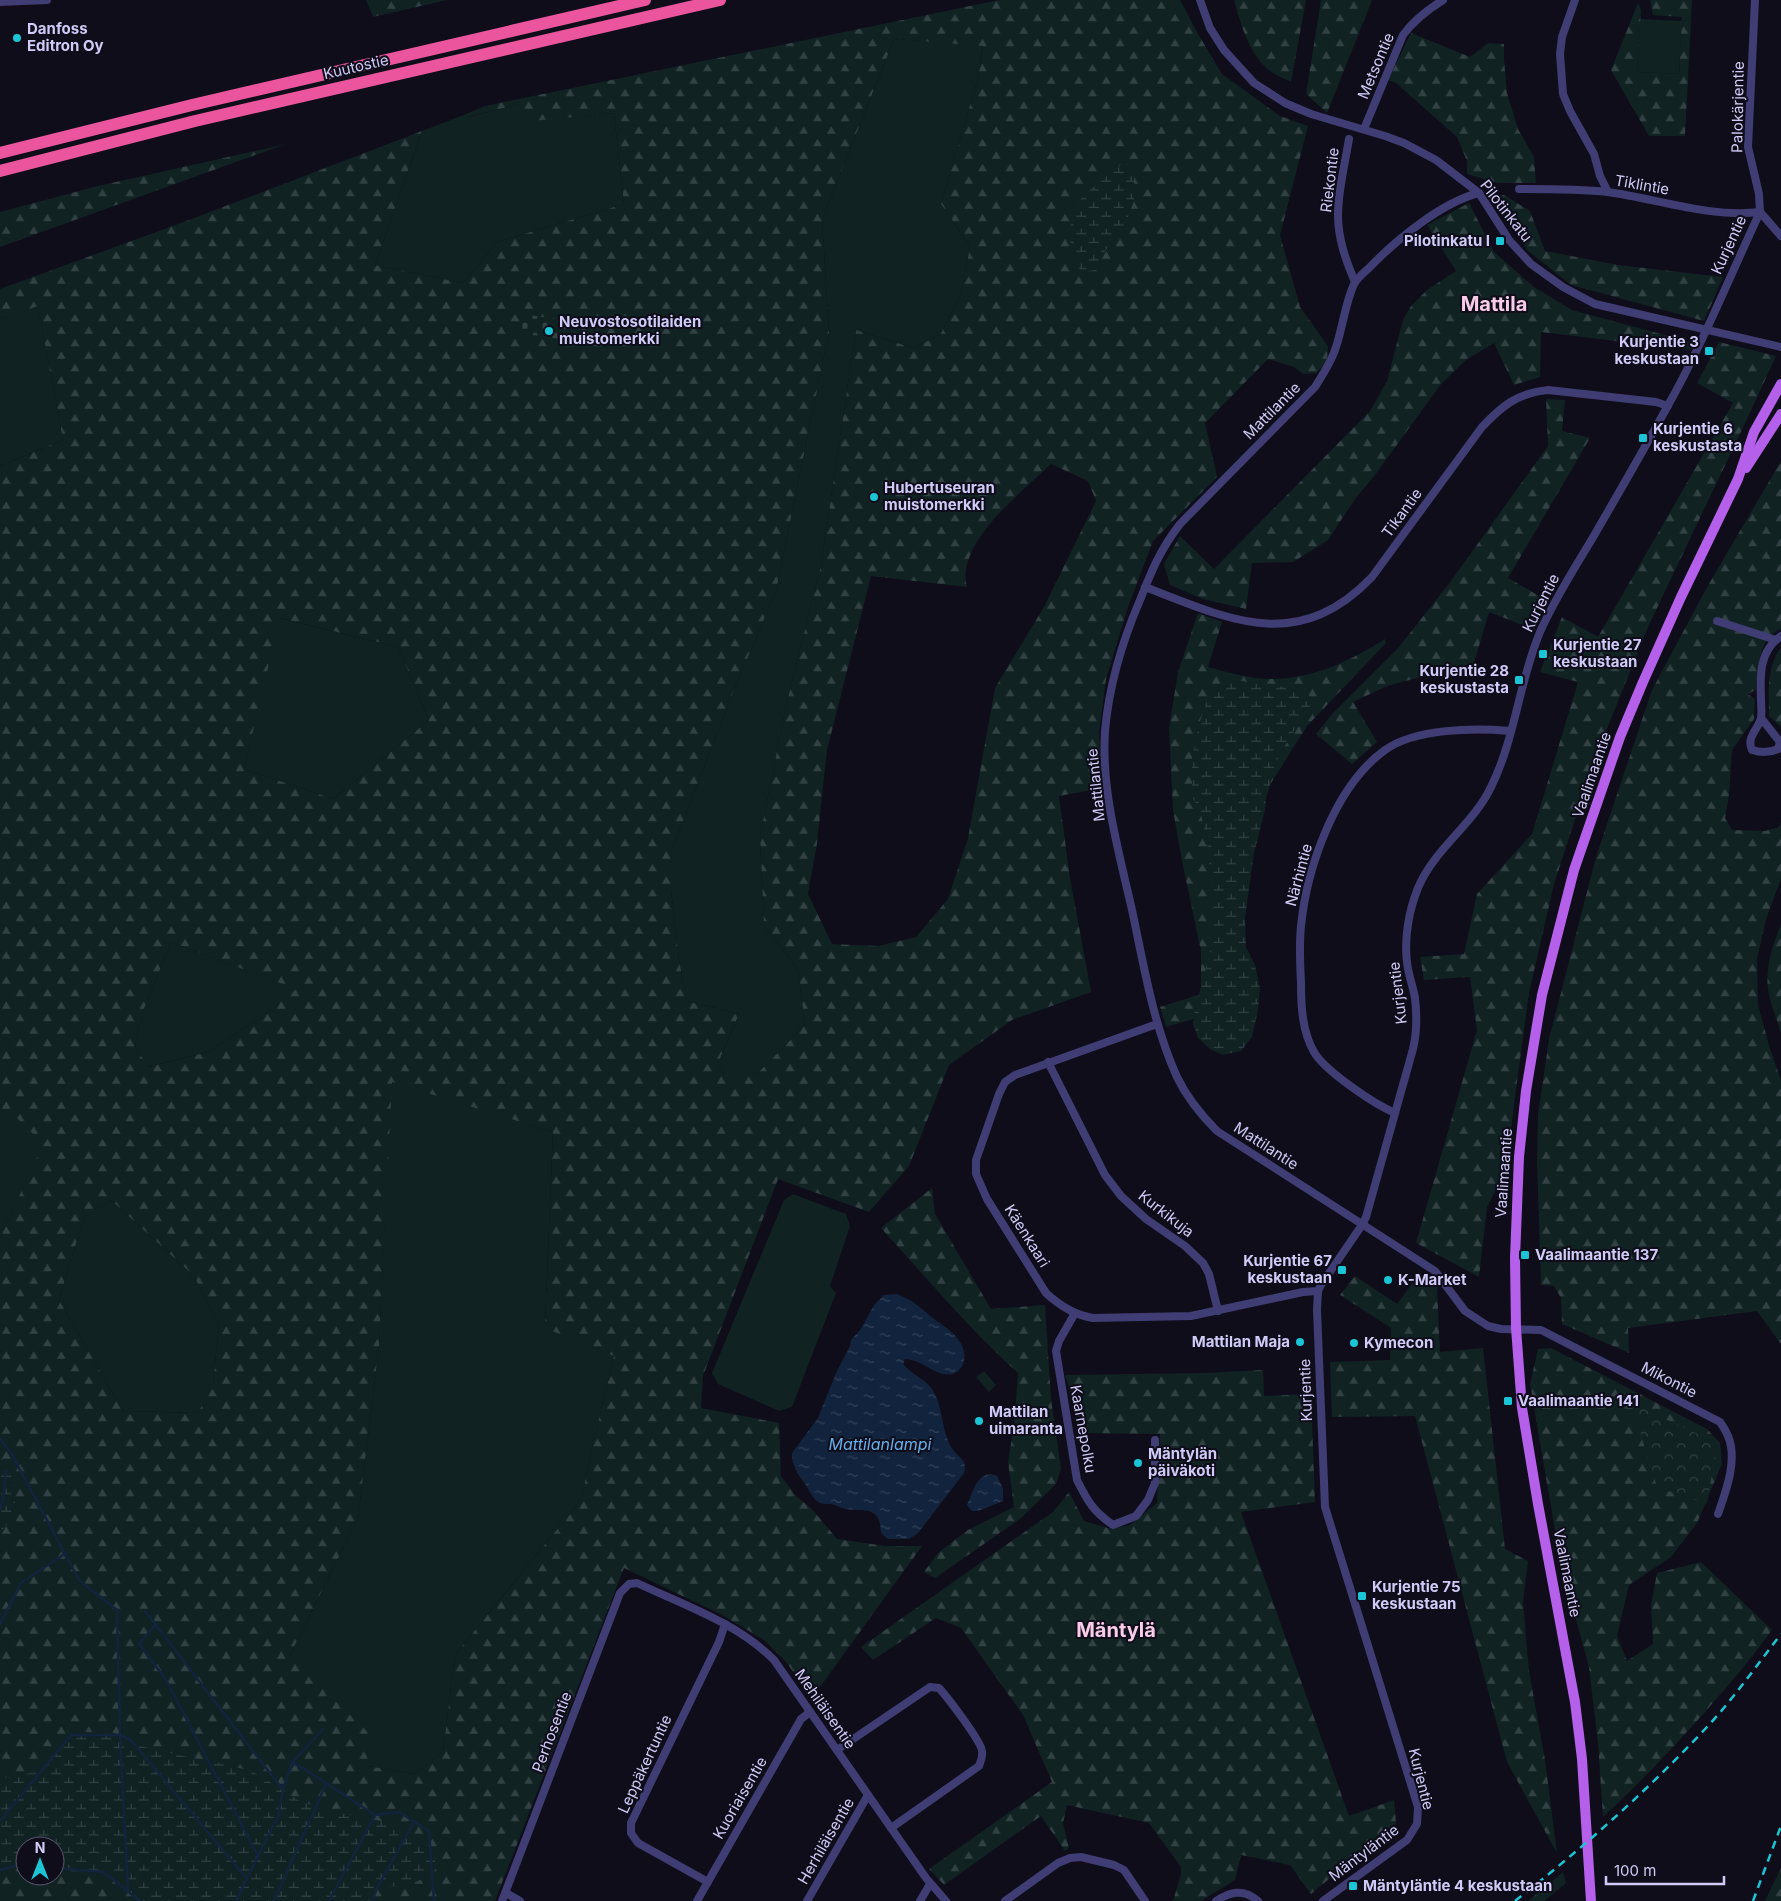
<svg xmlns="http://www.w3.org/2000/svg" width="1781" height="1901" viewBox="0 0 1781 1901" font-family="Inter,sans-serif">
	<defs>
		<pattern id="forest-firs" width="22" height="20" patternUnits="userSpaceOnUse" patternTransform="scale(1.25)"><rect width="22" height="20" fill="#102222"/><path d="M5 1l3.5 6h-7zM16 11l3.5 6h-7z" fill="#324143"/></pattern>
		<pattern id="wetland-marsh" width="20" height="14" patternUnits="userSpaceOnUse" patternTransform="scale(1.25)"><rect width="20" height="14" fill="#102222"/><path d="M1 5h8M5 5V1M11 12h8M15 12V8" fill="none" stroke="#324143"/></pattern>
		<pattern id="cemetery-stones" width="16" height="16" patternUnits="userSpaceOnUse" patternTransform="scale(1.25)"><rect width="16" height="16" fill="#102222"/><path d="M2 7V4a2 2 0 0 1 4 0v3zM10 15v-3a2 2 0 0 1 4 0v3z" fill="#324143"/></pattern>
		<pattern id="park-crowns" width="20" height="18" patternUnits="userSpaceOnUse" patternTransform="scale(1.25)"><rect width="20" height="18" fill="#102222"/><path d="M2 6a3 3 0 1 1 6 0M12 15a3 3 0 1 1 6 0" fill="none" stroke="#324143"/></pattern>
		<pattern id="water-ripples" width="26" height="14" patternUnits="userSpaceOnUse" patternTransform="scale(1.25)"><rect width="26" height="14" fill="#12243d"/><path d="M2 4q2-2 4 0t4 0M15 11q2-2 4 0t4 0" fill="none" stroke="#33425a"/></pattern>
	</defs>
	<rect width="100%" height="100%" fill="#0f0d19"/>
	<g fill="#102222">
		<polygon points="1640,19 1682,21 1679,74 1637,72"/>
		<polygon points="894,39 983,45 978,78 941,204 970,247 961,294 940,335 913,348 856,330 821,565 786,706 760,836 764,925 798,970 805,1025 756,1075 725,1075 718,1063 739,1014 687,1001 679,960 671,891 671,852 736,685 776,591 829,332 822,220"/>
		<polygon points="520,104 522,121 614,113 624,204 497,242 463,283 375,265 422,131 466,114 468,117"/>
		<polygon points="38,305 63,440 0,466 0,319"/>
		<polygon points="279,618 398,647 429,720 333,799 244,769"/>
		<polygon points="171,942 297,989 265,1015 208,1052 147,1067 135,1046 143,1011"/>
		<polygon points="391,1081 553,1132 545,1327 614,1356 592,1448 581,1500 455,1655 443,1752 415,1774 367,1766 289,1657 358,1518 379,1346"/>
		<polygon points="0,1110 12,1112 44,1144 0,1238"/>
		<polygon points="793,1194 846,1214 850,1226 830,1286 836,1293 792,1407 779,1411 718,1384 712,1373 784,1200"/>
		<polygon points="111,1200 194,1276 219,1325 213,1385 199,1413 123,1411 59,1300 84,1217"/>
		<polygon points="984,1371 996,1385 989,1392 976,1377"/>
	</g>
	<g fill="url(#forest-firs)" fill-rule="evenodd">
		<polygon points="366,0 447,0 373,17"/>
		<path d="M999,0H1180L1198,34L1222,74L1280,116L1308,126L1280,235L1300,307L1328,346L1327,363L1316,373L1303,374L1294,367L1268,359L1205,423L1217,477L1153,541L1128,607L1106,679L1099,733L1102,788L1059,796L1070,878L1091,992L1012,1020L949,1065L909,1166L869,1212L778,1179L703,1376L701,1408L779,1423L781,1476L796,1496L811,1508L837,1539L885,1546H922L812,1698L786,1662L764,1640L722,1615L624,1568L495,1901H0V1238L43,1144L12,1113L0,1110V466L63,440L38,306L0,319V289L189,220L422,131L375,265L463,283L497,242L624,204L614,113L521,122L520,104L467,117L466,114L485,106ZM894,39L983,46L978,78L941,204L970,247L961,294L940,335L913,348L856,330L821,565L786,706L760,836L764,925L798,970L805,1025L756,1075H725L718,1063L739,1014L687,1001L679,960L671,891V852L736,685L776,591L829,332L822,220ZM1051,464L1088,481L1096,501L1044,607L995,688L968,838L948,899L916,937L878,946L832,944L808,894L817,843L827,750L871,576L967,587C955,543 1023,491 1051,464ZM280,618L398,647L429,720L333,799L244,769ZM171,942L296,989L265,1015L208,1052L148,1067L135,1046L143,1011ZM392,1082L553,1132L545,1328L614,1356L592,1448L581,1500L455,1655L443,1752L415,1774L367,1766L369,1733L289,1657L358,1518L379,1346ZM111,1200L194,1276L219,1325L213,1385L198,1413L123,1411L59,1300L84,1217ZM25,1846H55V1876H25Z"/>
		<path d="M1234,0H1306L1291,82C1285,79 1278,76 1273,73C1250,58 1241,25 1234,0Z"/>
		<polygon points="1321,0 1372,0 1327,113 1306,94"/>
		<polygon points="1650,0 1692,0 1685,136 1649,136 1611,70 1638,3 1641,10 1637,72 1679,74 1682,17 1653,15"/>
		<polygon points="1411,33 1470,57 1488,43 1504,44 1504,60 1507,93 1518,129 1534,157 1536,183 1498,183 1467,174 1467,161 1457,137 1396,83 1388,80"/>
		<polygon points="286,144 0,247 0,212 98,186"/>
		<polygon points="1504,195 1530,211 1545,251 1618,265 1723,277 1704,321 1571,285 1527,250 1497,196"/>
		<polygon points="1469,203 1494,252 1534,287 1572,310 1694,343 1690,350 1541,332 1540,377 1514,385 1494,343 1466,360 1441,384 1375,475 1355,499 1328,540 1293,562 1252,563 1246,609 1203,599 1170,585 1164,564 1180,536 1214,569 1370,411 1387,381 1403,320 1411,306 1427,290 1456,271 1427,225"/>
		<polygon points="1719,342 1776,356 1748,417 1648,627 1594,761 1554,884 1529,993 1516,1089 1506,1170 1487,1207 1479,1277 1416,1243 1477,1030 1470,977 1424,980 1420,957 1464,954 1477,894 1532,834 1578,682 1540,672 1562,617 1598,637 1733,403 1697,383"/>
		<polygon points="1546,399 1565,400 1562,431 1590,438 1508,578 1546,600 1535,630 1489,612 1471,673 1417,678 1387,686 1353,702 1377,742 1352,764 1316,734 1333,713 1399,647 1451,581 1548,446"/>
		<path d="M1781,461V629C1757,638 1759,668 1756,690L1748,694L1755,699L1754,719L1732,750L1729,795L1725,818L1732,830L1765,831L1779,827L1781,822V879L1766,919L1757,959L1758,1005L1770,1049L1781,1080V1344L1757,1311L1628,1328L1629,1353L1562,1324L1561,1298L1554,1286L1541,1285L1537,1161L1538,1115L1549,1039L1596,857L1652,690L1706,589Z"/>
		<path d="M1198,613L1222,622L1208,667C1230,673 1254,680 1277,679C1317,677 1352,660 1385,639L1386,643L1307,726L1239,834L1223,1010L1166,1027L1160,1007L1201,994V951L1182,861L1173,810L1169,728L1178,672Z"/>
		<path d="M1781,648V727L1769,716C1769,692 1766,667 1781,648Z"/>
		<path d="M1781,924V1033C1777,1020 1772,1008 1769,995C1764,971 1772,946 1781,924Z"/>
		<path d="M932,1188L935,1214L991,1309L1045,1305L1051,1399L1061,1469L1056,1484L1020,1519L935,1578L924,1572L938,1553L968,1530L1014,1507L1008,1462L1014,1425L1018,1373C969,1329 926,1277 881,1228Z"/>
		<polygon points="1355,1276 1397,1304 1418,1276 1437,1286 1440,1352 1483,1348 1505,1549 1528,1561 1523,1602 1529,1671 1545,1760 1557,1853 1507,1762 1415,1416 1332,1417 1330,1362 1390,1360 1391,1328 1340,1295"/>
		<path d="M1551,1348L1707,1429L1720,1443L1722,1464L1697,1523L1671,1557L1629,1585L1617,1636L1627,1661L1653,1644L1651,1605L1657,1573L1701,1562L1772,1630C1751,1659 1728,1686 1704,1713C1672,1749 1639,1784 1603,1817L1598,1743L1589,1667L1561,1565L1530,1384L1538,1349Z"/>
		<polygon points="1263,1370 1264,1396 1311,1394 1315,1502 1241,1512 1349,1816 1394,1800 1396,1823 1311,1894 1290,1865 1241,1855 1235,1880 1201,1901 1173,1901 1181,1874 1181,1867 1149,1823 1067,1805 1063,1823 1069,1848 1065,1851 1041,1816 944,1885 929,1869 1052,1782 1023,1715 961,1628 936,1618 873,1660 861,1647 1053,1512 1069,1492 1084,1521 1111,1529 1130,1525 1157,1503 1160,1434 1084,1433 1065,1375 1205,1373"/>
		<polygon points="1781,1868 1781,1901 1765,1901"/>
		<polygon points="1563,1872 1566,1883 1544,1901 1528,1901"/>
	</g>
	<g fill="url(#wetland-marsh)">
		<polygon points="1124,162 1134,170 1134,201 1125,225 1103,254 1096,270 1081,272 1070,251 1070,228 1074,207 1086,193"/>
		<polygon points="1242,681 1270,686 1292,687 1306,691 1312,700 1307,714 1294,731 1279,756 1266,798 1265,810 1254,853 1245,918 1246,947 1255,965 1260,988 1258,1010 1252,1037 1241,1051 1223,1055 1211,1050 1198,1038 1193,1023 1195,1009 1210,952 1213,900 1207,842 1200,810 1192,797 1192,758 1198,727 1208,698 1219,684"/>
		<polygon points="0,1456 10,1469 15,1488 15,1513 0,1534"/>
		<path d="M85,1732L114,1733L144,1747L192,1758L226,1764L253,1772L275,1785L296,1799L324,1810L386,1822L407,1830L427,1845L435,1858V1870C419,1886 398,1886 377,1888L372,1901H140L103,1872L55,1868V1846H25V1866L18,1865L0,1870V1780L10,1776L39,1772L47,1765L72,1736Z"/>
	</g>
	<polygon fill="url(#cemetery-stones)" points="523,314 582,323 581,342 519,333"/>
	<polygon fill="url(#park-crowns)" points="1631,1403 1717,1443 1707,1504 1657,1487"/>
	<g fill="url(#water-ripples)">
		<path d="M897,1294C903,1297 911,1300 917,1305C924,1310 931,1317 938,1322C951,1330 970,1346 963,1364C961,1369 957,1373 952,1374C935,1377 922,1359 905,1359L903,1364C911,1374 924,1378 932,1389C943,1406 941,1427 950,1445C955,1456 969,1459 964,1473L918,1533L909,1539H888L881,1533C880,1505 866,1512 846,1509C841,1508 836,1505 831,1504C827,1504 823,1504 820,1503C811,1498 809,1488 803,1481C797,1474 791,1462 792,1453L818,1418L836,1373L850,1346L851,1340L861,1329L874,1305L884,1295Z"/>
		<path d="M991,1474L997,1476L1003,1488V1501L978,1511H972L967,1505C973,1492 976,1475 991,1474Z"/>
	</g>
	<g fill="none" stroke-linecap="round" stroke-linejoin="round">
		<g stroke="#12243d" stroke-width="2.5">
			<polyline points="0,1439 11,1453 79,1580 117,1610 120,1735 128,1891"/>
			<polyline points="0,1509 3,1501 6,1471"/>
			<polyline points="145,1611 283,1790"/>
			<polyline points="0,1624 21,1583 66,1553"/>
			<polyline points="156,1624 139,1644 165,1678 258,1856"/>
			<polyline points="292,1763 298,1765 375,1815 399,1812 429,1831 434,1901"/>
			<polyline points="0,1821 71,1735 120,1735 131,1740 247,1879"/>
			<polyline points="55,1868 103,1872 140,1901"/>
			<polyline points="0,1870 18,1865 25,1866"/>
			<polyline points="236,1901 278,1816 283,1790 292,1763 323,1729"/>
			<polyline points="274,1901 326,1784"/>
			<polyline points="329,1901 375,1815"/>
			<polyline points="372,1901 377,1888 414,1822"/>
		</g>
		<g stroke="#3f3d73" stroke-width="8">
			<polyline points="1200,0 1210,28 1224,50 1254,83 1285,103 1311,114 1385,136 1404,143 1436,160 1479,193 1509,240 1531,264 1563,287 1595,304 1781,347"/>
			<polyline points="1575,0 1562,37 1560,54 1563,94 1570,111 1594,154 1600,176 1608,192"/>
			<polyline points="1755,0 1748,147 1759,194 1760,212 1781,236"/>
			<polyline points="0,2 47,0"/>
			<path d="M1364,129L1403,35C1414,20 1427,10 1443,0"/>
			<path d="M1349,139C1345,163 1338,191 1338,215C1338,239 1346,261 1355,282"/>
			<path d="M1519,189C1548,189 1579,189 1608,192C1658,199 1709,218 1760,212"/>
			<path d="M1479,193C1442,202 1396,240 1370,267C1365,272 1357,278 1354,284C1345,304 1343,326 1336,347C1332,361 1323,374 1315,387L1180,524C1160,550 1152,570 1140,600C1122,642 1109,685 1105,731C1101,791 1119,852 1132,910C1144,966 1153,1024 1177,1077C1187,1098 1200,1114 1217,1131L1435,1271L1465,1311L1488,1326L1501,1329L1541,1330L1720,1422C1723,1426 1726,1431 1728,1436C1738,1460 1726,1491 1718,1514"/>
			<path d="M1145,587C1230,620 1298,654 1372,577L1482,427C1502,406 1517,393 1548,390L1656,402L1668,406"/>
			<polyline points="1717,621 1776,640"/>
			<path d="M1761,718L1780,742L1778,749C1769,753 1761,753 1752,750C1746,737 1758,730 1761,718C1762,713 1761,705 1761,699C1760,676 1759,651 1781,636"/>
			<path d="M1157,1024L1015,1075L1005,1082L999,1094L976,1160V1174L987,1199L1046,1293C1060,1306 1074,1315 1093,1318L1191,1316L1303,1292L1318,1291"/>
			<polyline points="1048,1062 1105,1175 1121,1196 1146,1219 1185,1246 1203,1263 1209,1274 1218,1311"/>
			<path d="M1395,1113C1374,1104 1325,1071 1314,1052C1302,1031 1301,1006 1301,983C1300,964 1299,945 1301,926C1307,867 1335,786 1385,750C1416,728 1474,728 1510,731"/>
			<path d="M1075,1313L1059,1341L1056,1351L1077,1480C1088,1502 1093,1511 1113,1525L1136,1516L1148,1500L1155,1483V1440"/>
			<path d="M837,1750L930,1687L939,1688C948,1698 981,1741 982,1751C983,1757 981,1761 979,1766L891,1828"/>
			<polyline points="708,1882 638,1843 631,1833 631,1823 719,1642 725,1624"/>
			<polyline points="506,1893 520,1901"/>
			<path d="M502,1901L620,1593L629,1584L637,1583C684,1605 737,1623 774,1660L926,1878L946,1901"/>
			<polyline points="697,1901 801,1719 810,1712"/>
			<polyline points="807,1901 868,1795"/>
			<polyline points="920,1901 930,1884"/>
			<polyline points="1005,1901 1058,1863 1070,1858 1081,1857 1114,1865 1124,1870 1145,1901"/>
			<path d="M1216,1901C1230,1892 1243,1888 1258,1901"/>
			<path d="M1323,1901L1407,1840L1417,1824L1418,1807L1325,1507L1317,1310L1318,1291L1321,1285L1362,1225L1366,1217L1413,1049C1417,1032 1417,1015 1415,998C1413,986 1408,974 1407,962C1404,938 1409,910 1418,888C1434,849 1473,825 1491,787C1515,739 1519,682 1540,632C1554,600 1574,569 1592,539C1617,496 1642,453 1666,409C1702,346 1729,278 1760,212"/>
		</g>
		<g stroke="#b560eb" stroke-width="10">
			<polyline points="1746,468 1781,414"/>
			<polyline points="1591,1901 1582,1759 1575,1702 1538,1504 1522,1408 1516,1328 1515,1258 1519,1157 1526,1091 1542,995 1574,870 1620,737 1643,682 1681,597 1738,479 1754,432 1781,384"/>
		</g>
		<g stroke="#ea559e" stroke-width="12">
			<polyline points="0,153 192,105 645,0"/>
			<polyline points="0,171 195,121 720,0"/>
		</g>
		<g stroke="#1bc5d5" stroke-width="2.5" stroke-dasharray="8 6" stroke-linecap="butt">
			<path d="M1515,1901C1584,1847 1647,1791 1707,1727C1734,1698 1757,1665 1781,1634"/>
			<polyline points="1753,1901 1781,1826"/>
		</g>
	</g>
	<g fill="#1bc5d5" stroke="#0f0d19" stroke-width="2">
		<circle cx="17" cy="38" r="5"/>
		<rect x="1495" y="236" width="10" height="10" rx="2.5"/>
		<circle cx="549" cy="331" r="5"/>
		<rect x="1704" y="346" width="10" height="10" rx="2.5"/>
		<rect x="1638" y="433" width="10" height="10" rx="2.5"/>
		<circle cx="874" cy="497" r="5"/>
		<rect x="1538" y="649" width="10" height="10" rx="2.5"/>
		<rect x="1514" y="675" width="10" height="10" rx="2.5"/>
		<rect x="1520" y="1250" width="10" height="10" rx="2.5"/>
		<rect x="1337" y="1265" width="10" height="10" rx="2.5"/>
		<circle cx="1388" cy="1280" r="5"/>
		<circle cx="1300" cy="1342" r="5"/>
		<circle cx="1354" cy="1343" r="5"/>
		<rect x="1503" y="1396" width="10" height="10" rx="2.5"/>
		<circle cx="979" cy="1421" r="5"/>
		<circle cx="1138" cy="1463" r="5"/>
		<rect x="1357" y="1591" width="10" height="10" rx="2.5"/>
		<rect x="1348" y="1881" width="10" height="10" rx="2.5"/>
	</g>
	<g text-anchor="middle" stroke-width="4" stroke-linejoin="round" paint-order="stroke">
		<g font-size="15" font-weight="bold" fill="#d0cbf8" stroke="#0f0d19" text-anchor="start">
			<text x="27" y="34">Danfoss<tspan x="27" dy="17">Editron Oy</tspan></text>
			<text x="1490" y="246" text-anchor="end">Pilotinkatu I</text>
			<text x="559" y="327">Neuvostosotilaiden<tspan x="559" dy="17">muistomerkki</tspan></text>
			<text x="1699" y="347" text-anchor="end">Kurjentie 3<tspan x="1699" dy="17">keskustaan</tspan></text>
			<text x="1653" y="434">Kurjentie 6<tspan x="1653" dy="17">keskustasta</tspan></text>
			<text x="884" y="493">Hubertuseuran<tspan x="884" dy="17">muistomerkki</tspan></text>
			<text x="1553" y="650">Kurjentie 27<tspan x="1553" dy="17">keskustaan</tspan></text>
			<text x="1509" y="676" text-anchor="end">Kurjentie 28<tspan x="1509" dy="17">keskustasta</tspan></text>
			<text x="1535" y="1260">Vaalimaantie 137</text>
			<text x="1332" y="1266" text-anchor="end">Kurjentie 67<tspan x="1332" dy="17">keskustaan</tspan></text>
			<text x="1398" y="1285">K-Market</text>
			<text x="1290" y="1347" text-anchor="end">Mattilan Maja</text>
			<text x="1364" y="1348">Kymecon</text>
			<text x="1518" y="1406">Vaalimaantie 141</text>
			<text x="989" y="1417">Mattilan<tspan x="989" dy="17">uimaranta</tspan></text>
			<text x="1148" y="1459">Mäntylän<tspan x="1148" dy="17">päiväkoti</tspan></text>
			<text x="1372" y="1592">Kurjentie 75<tspan x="1372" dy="17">keskustaan</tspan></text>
			<text x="1363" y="1891">Mäntyläntie 4 keskustaan</text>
		</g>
		<g font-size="15" fill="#d0cbf8" stroke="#0f0d19">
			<text transform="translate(1376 66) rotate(-67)" y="5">Metsontie</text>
			<text transform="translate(356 67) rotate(-13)" y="5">Kuutostie</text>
			<text transform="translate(1738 107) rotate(-89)" y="5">Palokärjentie</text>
			<text transform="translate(1330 180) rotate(-83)" y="5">Riekontie</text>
			<text transform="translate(1642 185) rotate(10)" y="5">Tiklintie</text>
			<text transform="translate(1506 211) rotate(52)" y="5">Pilotinkatu</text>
			<text transform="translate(1729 245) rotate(-65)" y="5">Kurjentie</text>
			<text transform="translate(1272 411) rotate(-45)" y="5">Mattilantie</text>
			<text transform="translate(1402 513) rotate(-54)" y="5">Tikantie</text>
			<text transform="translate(1541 603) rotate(-63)" y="5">Kurjentie</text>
			<text transform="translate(1592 775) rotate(-71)" y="5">Vaalimaantie</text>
			<text transform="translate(1096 785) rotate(-96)" y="5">Mattilantie</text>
			<text transform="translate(1299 875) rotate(-75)" y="5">Närhintie</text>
			<text transform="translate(1398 993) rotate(-97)" y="5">Kurjentie</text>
			<text transform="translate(1266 1146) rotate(33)" y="5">Mattilantie</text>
			<text transform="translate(1504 1173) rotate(-86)" y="5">Vaalimaantie</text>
			<text transform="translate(1166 1214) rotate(38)" y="5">Kurkikuja</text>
			<text transform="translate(1027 1236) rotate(58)" y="5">Käenkaari</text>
			<text transform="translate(1669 1380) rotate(27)" y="5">Mikontie</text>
			<text transform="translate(1306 1390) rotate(-92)" y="5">Kurjentie</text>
			<text transform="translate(1083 1429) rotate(80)" y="5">Kaarnepolku</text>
			<text transform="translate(1567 1573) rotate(79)" y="5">Vaalimaantie</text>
			<text transform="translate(825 1709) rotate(55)" y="5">Mehiläisentie</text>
			<text transform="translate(552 1732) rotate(-69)" y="5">Perhosentie</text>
			<text transform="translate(645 1764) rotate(-65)" y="5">Leppäkertuntie</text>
			<text transform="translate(1421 1779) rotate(76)" y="5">Kurjentie</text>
			<text transform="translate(740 1798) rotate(-60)" y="5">Kuoriaisentie</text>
			<text transform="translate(826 1841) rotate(-60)" y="5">Herhiläisentie</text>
			<text transform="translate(1364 1853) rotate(-37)" y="5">Mäntyläntie</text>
		</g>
		<g font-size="16" font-style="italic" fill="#66afec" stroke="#0f0d19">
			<text x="880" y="1450">Mattilanlampi</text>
		</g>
		<g font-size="20" font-weight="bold" fill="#f9cde9" stroke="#0f0d19">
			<text x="1494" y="311">Mattila</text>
			<text x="1116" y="1637">Mäntylä</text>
		</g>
	</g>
	<g transform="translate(40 1861)"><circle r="24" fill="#0f0d19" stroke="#5c5972"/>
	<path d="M0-4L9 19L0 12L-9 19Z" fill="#1bc5d5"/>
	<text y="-8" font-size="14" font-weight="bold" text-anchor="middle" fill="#d0cbf8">N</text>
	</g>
	<path d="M1606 1876v8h118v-8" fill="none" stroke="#d0cbf8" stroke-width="2.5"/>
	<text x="1614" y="1876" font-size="15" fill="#d0cbf8" stroke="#0f0d19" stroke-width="4" paint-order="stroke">100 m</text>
</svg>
